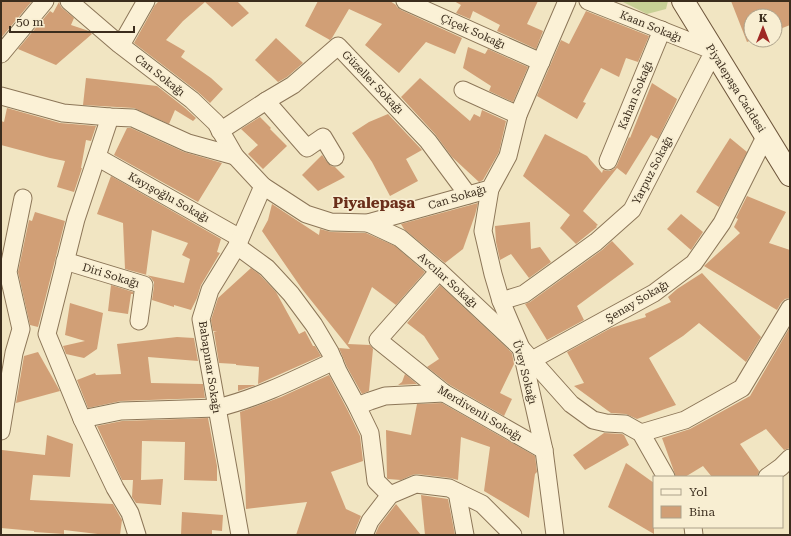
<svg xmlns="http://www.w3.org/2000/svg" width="791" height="536" viewBox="0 0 791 536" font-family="'Roboto Serif',serif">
	<rect width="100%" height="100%" fill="#f1e5c2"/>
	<polygon fill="#c7d095" points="621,1 668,1 666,9 647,14"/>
	<g fill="#d19f76" fill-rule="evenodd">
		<polygon points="1,1 32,1 1,38"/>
		<polygon points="159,1 237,1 249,13 232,27 205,2 183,21 166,40 185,51 181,57 211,78 223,89 210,103 198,92 134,43 155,5"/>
		<polygon points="318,1 390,1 396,5 397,7 401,10 462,38 455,54 426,42 399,73 365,45 382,24 349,9 332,38 330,40 305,26"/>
		<polygon points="454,1 538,1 527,24 543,31 536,49 497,31 500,25 473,11 470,19 456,13 461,5"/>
		<polygon points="731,1 790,1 790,25 775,31 775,16 751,16 751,40 752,40 747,42"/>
		<polygon points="59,2 60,5 62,8 74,18 71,25 89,31 92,34 56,65 18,49 50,11 53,13"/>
		<polygon points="586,11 649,36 638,62 626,58 619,77 601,68 583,102 586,103 577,119 537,96 561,40 569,44"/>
		<polygon points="276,38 303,63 287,77 278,82 255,60"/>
		<polygon points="468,47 485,54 488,49 528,67 513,102 489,91 491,86 463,68"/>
		<polygon points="86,78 157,86 185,108 196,118 193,121 175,110 169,124 134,108 83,105"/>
		<polygon points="420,78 470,121 474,114 480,117 482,110 506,121 499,152 483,180 479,182 452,157 435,134 401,97"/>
		<polygon points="652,83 677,99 676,102 658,139 651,135 626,175 617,168 583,211 598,225 596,226 597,227 576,244 560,228 570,215 523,176 545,134 587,156 602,173 603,170 609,171 614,169 617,165 629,137 630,138"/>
		<polygon points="7,108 60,123 96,126 91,141 86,140 81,168 82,168 74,192 57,187 65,161 50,158 1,145 1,121 4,122"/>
		<polygon points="388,114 422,150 406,159 418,181 390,196 372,162 352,133 369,122"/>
		<polygon points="260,117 271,128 270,129 287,146 263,169 248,154 258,145 241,129"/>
		<polygon points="127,128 131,128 184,152 222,163 198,202 114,155"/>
		<polygon points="730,138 747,152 719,207 696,192"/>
		<polygon points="322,155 327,162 331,166 335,167 345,177 318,191 302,175"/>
		<path d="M111,176L221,239L217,252L220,253L201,285L197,298L191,310L174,305V307L152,300L154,286V282L151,278L147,275L125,269L123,223L97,214ZM152,230L188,243L182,255L190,259L184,283L146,275Z"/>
		<polygon points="747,196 786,212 769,243 790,250 790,298 785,299 781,303 777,310 704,266 740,233 734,227 738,219 736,218"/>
		<polygon points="478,203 475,215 463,249 445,263 404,229 401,224"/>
		<polygon points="272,204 319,235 320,229 331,232 366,233 395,246 425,272 396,305 372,287 348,344 370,345 373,349 369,391 362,394 347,367 339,348 350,349 302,289 262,231 268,220"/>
		<polygon points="35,212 65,221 38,327 30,325 18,272 29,220 32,221"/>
		<polygon points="681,214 703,232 691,250 667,229"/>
		<polygon points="530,222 531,249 540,247 551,262 529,278 511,254 500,260 496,242 495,226"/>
		<polygon points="612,241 634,264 577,306 584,320 547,340 525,304 530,302 602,250"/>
		<polygon points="251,268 260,275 276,292 299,334 305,331 313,346 315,346 321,356 258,384 259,367 236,365 236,364 219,363 214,332 217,332 213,331 211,320 218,298"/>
		<polygon points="702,273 761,337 746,362 699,323 683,336 649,358 676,405 637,419 626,414 611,413 574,386 584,383 567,352 611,328 646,317 645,314 671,302 668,297 677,289"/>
		<polygon points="111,285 133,292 133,294 131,294 128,314 108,311"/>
		<polygon points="440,285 512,353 514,364 500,393 512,399 504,416 450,385 427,367 439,359 424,336 407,323"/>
		<polygon points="70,303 103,313 97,349 84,358 66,354 63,346 85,341 65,335"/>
		<polygon points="790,327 790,448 784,450 766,429 740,444 759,471 757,477 712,477 703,466 685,477 676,477 662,438 690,429 750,396"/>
		<polygon points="177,337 194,338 198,361 148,357 151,383 203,384 205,398 121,401 88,408 77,380 95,373 96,375 121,374 117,344"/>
		<polygon points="38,352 60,391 16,403 24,356"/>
		<polygon points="405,374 417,384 398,385 402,382"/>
		<polygon points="329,375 348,411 360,436 363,461 331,472 346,509 361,516 355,531 354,535 296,535 307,502 246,509 245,477 240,412 281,397"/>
		<polygon points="238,385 256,385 238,391"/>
		<polygon points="442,403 535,456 537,472 535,474 529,518 484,491 490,447 461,437 458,480 450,478 417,474 412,475 401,480 388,479 387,478 386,430 411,435 417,404"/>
		<polygon points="208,418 217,466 217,481 184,480 185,442 142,441 141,480 163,479 161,505 136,503 132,497 133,480 122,480 97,426 122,421"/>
		<polygon points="604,433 622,434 624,435 629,445 585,470 573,455"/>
		<polygon points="47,435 73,444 70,477 33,475 30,500 113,504 122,520 120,535 106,535 64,530 64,534 34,532 34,531 1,528 1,457 2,450 45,455"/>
		<polygon points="626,463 654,483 654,534 608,507"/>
		<polygon points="421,495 448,499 455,535 425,535"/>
		<polygon points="396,504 421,535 375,535 379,526"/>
		<polygon points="182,512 223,515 222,531 212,530 212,535 181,535"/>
	</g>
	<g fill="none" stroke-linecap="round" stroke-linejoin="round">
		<g stroke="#8c7658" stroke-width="19">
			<g id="street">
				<polyline points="69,1 119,44 192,100 216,123 235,156 263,186 306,214 331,222 368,223 490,189 508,156 518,115 567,1"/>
				<polyline points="405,1 541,62"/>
				<polyline points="121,45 146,1"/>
				<polyline points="1,54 45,1"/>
				<polyline points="463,90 518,115"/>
				<polyline points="1,96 63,113 110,117 133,118 188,143 235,156"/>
				<polyline points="266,101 307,148 323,137 335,157"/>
				<polyline points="110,117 76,219 47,334 82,419 115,488 130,513 137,535"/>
				<polyline points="220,131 266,101 293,85 338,46 428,141 468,195"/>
				<polyline points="97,157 240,238"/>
				<polyline points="608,161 662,30"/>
				<polyline points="490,189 483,231 493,274 501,301 521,348 544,450 555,535"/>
				<polyline points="368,223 400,238 439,271 521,348 571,404 593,420 606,423 625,424 641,433 666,477"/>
				<polyline points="237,246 267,268 291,294 314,325 330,352 338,371 357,406 370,433 376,481 390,495"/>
				<polyline points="65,261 144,285 139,321"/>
				<polyline points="439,271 378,340 444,393 544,450"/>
				<polyline points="501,301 524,294 596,242 632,210 714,51 588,1"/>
				<polyline points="532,360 654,293 694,263 722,223 766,135"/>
				<polyline points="357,406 370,401 385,396 444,393"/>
				<path d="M82,419L121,411L217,408C258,398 296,379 334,361"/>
				<polyline points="1,431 14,353 21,329 8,272 23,198"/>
				<polyline points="641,433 685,420 742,388 790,308"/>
				<polyline points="767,477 781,467 790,458"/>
				<polyline points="457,492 465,535"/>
				<polyline points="693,527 694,535"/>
				<polyline points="240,535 201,319 210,290 237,246 263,186"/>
				<polyline points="364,535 370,521 390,495 416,484 449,488 482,504 513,535"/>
			</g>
		</g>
		<g stroke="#6e563b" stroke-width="24">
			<polyline id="secondary" points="683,1 790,175"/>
		</g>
		<use href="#street" stroke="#fbf1d6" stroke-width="17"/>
		<use href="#secondary" stroke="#fbf1d6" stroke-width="22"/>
	</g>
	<g text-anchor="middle" stroke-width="3.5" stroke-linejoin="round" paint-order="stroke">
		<g font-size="11" fill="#3b2d1d" stroke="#f8eed2">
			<text transform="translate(651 26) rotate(22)" y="4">Kaan Sokağı</text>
			<text transform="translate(473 31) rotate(24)" y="4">Çiçek Sokağı</text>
			<text transform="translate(160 75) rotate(38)" y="4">Can Sokağı</text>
			<text transform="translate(373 82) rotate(46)" y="4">Güzeller Sokağı</text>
			<text transform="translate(736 88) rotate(58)" y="4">Piyalepaşa Caddesi</text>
			<text transform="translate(635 95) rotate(-68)" y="4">Kahan Sokağı</text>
			<text transform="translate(652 170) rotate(-63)" y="4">Yarpuz Sokağı</text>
			<text transform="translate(169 197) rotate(29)" y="4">Kayışoğlu Sokağı</text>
			<text transform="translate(457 197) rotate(-17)" y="4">Can Sokağı</text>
			<text transform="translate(111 275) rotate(17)" y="4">Diri Sokağı</text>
			<text transform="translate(448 280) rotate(42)" y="4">Avcılar Sokağı</text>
			<text transform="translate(637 301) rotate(-31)" y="4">Şenay Sokağı</text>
			<text transform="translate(210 367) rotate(81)" y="4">Babapınar Sokağı</text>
			<text transform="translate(525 372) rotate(75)" y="4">Üvey Sokağı</text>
			<text transform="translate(480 413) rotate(31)" y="4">Merdivenli Sokağı</text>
		</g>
		<g font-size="15" font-weight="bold" fill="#6a2e1a" stroke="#f8eed2">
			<text x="374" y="208">Piyalepaşa</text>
		</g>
	</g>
	<rect width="791" height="536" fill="none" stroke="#3b2d1d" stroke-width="4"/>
	<rect x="653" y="476" width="130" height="52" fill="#f8eed2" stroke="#aca18a"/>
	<rect x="661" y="489" width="20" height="6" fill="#fbf1d6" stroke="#aca18a"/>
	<text x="689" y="496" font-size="12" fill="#3b2d1d">Yol</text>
	<rect x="661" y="506" width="20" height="12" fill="#d19f76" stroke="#aca18a"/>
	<text x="689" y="516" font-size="12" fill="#3b2d1d">Bina</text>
	<g transform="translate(763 28)"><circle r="19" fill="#f8eed2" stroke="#aca18a"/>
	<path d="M0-3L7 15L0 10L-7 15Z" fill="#9f2824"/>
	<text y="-6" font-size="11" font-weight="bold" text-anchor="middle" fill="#3b2d1d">K</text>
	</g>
	<path d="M10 26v6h124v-6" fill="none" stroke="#3b2d1d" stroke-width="2"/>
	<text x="16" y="26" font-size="12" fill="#3b2d1d" stroke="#f8eed2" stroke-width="3" paint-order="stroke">50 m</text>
</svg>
